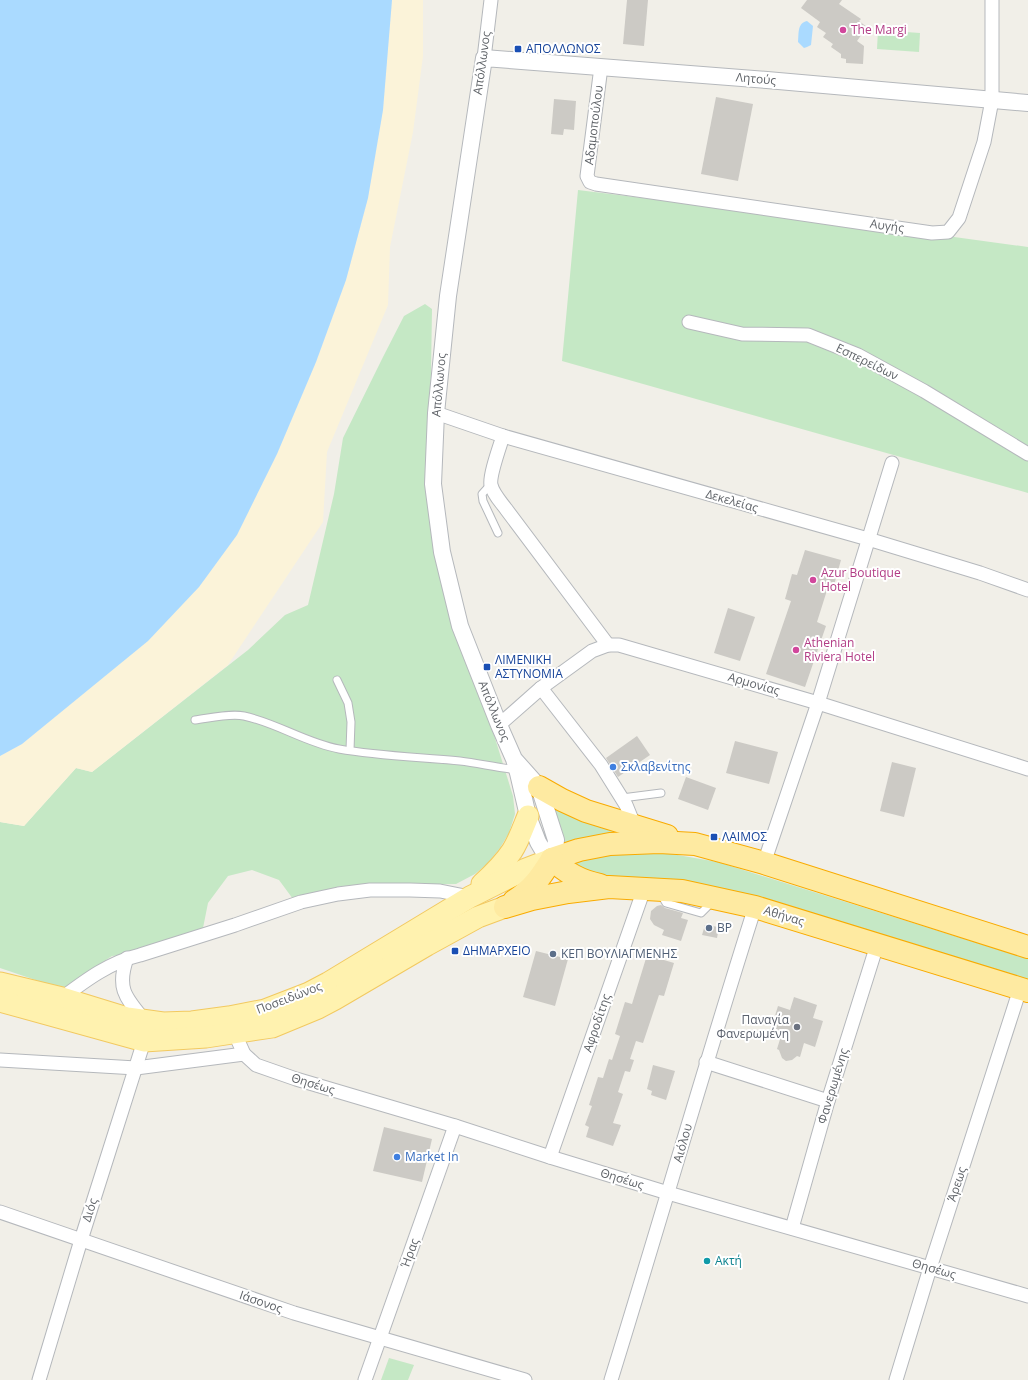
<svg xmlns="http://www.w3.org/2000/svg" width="1028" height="1380" viewBox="0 0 1028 1380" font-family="'Open Sans',sans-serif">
	<rect width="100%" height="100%" fill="#f1efe8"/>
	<g fill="#c5e8c5">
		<polygon points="878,30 920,33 919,52 877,49"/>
		<polygon points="578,190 925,233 1028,247 1028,493 562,361"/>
		<polygon points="425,304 432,309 431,374 427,478 442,568 513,796 515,814 509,833 500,848 487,864 475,874 456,884 341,886 293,899 279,880 252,870 228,876 208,903 203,928 142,953 112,956 62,989 0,968 0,822 24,826 76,768 92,772 248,650 285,615 308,605 334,494 343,438 383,357 404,316"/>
		<polygon points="546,797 620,829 618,837 566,847"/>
		<polygon points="598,853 666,853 718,862 1028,959 1028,983 588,878 572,861"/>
		<polygon points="389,1358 414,1365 408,1380 381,1380"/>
	</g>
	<polygon fill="#fbf3d9" points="392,0 423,0 423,56 413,132 390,247 388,305 327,452 323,522 228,665 92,772 76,768 24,826 0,822 0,756 22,744 80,696 199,587 237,534 277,454 316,362 346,280 368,198 383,110"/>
	<g fill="#aadaff">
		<polygon points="0,0 392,0 383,110 368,198 346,280 316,362 277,454 237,535 199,587 148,641 22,744 0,756"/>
		<path d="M807,21L813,26L811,45L807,47L804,48L798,42C799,34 797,23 807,21Z"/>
	</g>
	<g fill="#cccac5">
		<polygon points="627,0 648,0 644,46 623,44"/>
		<polygon points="807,0 842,0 839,4 861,19 859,21 867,27 857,41 864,46 863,64 846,63 846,59 841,58 841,54 831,47 833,44 823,37 826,33 817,27 820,22 801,8"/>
		<polygon points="716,97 753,104 738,181 701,174"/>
		<polygon points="554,99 576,101 574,130 564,129 563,135 551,134"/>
		<polygon points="805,550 841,560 834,585 829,584 817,622 826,626 805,687 766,674 791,601 785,599 792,574 797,575"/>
		<polygon points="728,608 755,617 740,661 714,653"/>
		<polygon points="637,736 650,755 618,777 606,758"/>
		<polygon points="735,741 778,752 769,784 726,773"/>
		<polygon points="892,762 916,768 904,817 880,811"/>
		<polygon points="686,777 716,788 708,810 678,799"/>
		<polygon points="661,905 665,908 683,913 681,918 688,920 681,941 662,935 664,930 654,925 650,919 651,911 657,906"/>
		<polygon points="705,925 719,927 717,938 702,935"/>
		<polygon points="536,951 568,959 555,1006 523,997"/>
		<polygon points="647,955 674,963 664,996 659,995 643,1043 636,1041 630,1059 634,1060 630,1072 625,1071 618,1092 623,1094 613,1123 621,1125 613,1146 586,1137 589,1127 585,1125 592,1106 589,1105 598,1077 603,1078 609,1059 612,1060 620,1036 615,1034 625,1002 632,1004"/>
		<polygon points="794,997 817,1005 813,1018 823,1021 815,1047 804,1043 800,1057 797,1056 792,1060 786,1061 782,1058 779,1050 777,1049 781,1036 770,1032 778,1006 790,1010"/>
		<polygon points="653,1065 675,1071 666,1100 651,1095 652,1091 647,1089"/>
		<polygon points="384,1127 432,1139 422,1182 373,1171"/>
	</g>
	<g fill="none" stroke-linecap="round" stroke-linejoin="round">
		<g stroke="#b5b8bc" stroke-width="9">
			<g id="service">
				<polyline points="491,484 482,494 483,501 498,533"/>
				<polyline points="337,680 348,703 351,722 350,750"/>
				<path d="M195,720C210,718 230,713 244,716C277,723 306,743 339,749C379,756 419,757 460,761C477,763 494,767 511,769L516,772"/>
				<polyline points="622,798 661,793"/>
				<polyline points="660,893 666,903 701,913 712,902"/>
			</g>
		</g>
		<g stroke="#b5b8bc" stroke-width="15">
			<g id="minor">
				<polyline points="484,58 491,0"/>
				<polyline points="601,67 587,176 590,182 596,184 932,233 948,232 959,218 984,142 992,100 992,0"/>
				<polyline points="689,322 742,334 808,335 858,355 924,391 1028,454"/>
				<polyline points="436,413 503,436 868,539 980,573 1028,590"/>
				<path d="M503,436C500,446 489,476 491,485C493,494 501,502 506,509L608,645"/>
				<polyline points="541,688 601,765 626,805 635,827"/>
				<polyline points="499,725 541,688 592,651 608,645 619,645 818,703 1028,769"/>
				<polyline points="764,863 818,703 892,463"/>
				<path d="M127,958C116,989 126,998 145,1021"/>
				<path d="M62,998C86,980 110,962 140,955L235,925L301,902L338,894L370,890H410L440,891L470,897"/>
				<polyline points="235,1034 244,1054 256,1065 296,1079 455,1126 550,1157 668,1193 1028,1296"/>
				<polyline points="0,1060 136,1068 244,1054"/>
				<polyline points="706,1062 828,1101"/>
				<polyline points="550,1157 644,889"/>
				<polyline points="0,1212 294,1313 525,1380"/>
				<polyline points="792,1228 828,1101 877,945"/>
				<polyline points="39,1380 81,1240 144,1041"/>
				<polyline points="365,1380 455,1126"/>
				<path d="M611,1380C660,1222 705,1064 755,907"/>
				<polyline points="896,1380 930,1268 1020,989"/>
			</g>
		</g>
		<g stroke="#b5b8bc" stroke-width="18">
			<polyline id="tertiary" points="514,759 539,787 556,840 555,850 552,859 545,854 538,842 528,816 518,773 514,759 499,725 460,626 442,552 433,484 436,413 448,296 484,58 767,80 1028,103"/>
		</g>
		<g stroke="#f2c960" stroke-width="23">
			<g id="primary">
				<path d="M482,884C493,874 504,863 512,851C519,840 523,828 528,816"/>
				<polyline points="0,983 62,998 127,1018 163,1023 192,1022 229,1017 265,1010 309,993 328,983 470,897 526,869 552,859"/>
				<polyline points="0,1001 144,1041 206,1037 272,1027 318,1008 335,999 427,945 478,917 505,907"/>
			</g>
		</g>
		<g stroke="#f9ab00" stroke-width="24">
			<g id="trunk">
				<polyline points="539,787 562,800 586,811 667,836"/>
				<polyline points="552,859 579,850 610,844 659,842 695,844 764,863 1028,947"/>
				<path d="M552,859C566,873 580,881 600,885"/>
				<path d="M514,901C533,889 540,878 552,859"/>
				<polyline points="505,907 532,899 568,892 609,887 682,891 755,907 1028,991"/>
			</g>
		</g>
		<use href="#service" stroke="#fff" stroke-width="7"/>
		<use href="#minor" stroke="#fff" stroke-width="13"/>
		<use href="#tertiary" stroke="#fff" stroke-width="16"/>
		<use href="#primary" stroke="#fff2af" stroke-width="21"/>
		<use href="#trunk" stroke="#feeaa1" stroke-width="22"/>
	</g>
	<g fill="#d1479c" stroke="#fff" stroke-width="1.5">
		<circle cx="843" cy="30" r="4"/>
		<circle cx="813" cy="580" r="4"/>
		<circle cx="796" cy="650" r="4"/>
	</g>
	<g fill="#1a4fb4" stroke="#fff" stroke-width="1.5">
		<rect x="514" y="45" width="8" height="8" rx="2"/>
		<rect x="483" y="663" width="8" height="8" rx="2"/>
		<rect x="710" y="833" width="8" height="8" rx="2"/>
		<rect x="451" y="947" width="8" height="8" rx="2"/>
	</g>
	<g fill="#3f7fe0" stroke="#fff" stroke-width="1.5">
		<circle cx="613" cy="767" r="4"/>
		<circle cx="397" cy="1157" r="4"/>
	</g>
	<g fill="#5c6f8a" stroke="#fff" stroke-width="1.5">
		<circle cx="709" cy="928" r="4"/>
		<circle cx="553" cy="954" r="4"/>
	</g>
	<circle fill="#6b7280" stroke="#fff" stroke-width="1.5" cx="797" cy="1027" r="4"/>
	<circle fill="#0f9aa8" stroke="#fff" stroke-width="1.5" cx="707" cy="1261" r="4"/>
	<g text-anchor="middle" stroke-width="4" stroke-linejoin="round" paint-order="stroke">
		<g font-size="12" fill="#b23c85" stroke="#fff" text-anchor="start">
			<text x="851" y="34">The Margi</text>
			<text x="821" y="577">Azur Boutique<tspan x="821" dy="14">Hotel</tspan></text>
			<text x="804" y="647">Athenian<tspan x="804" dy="14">Riviera Hotel</tspan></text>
		</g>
		<g font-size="12" fill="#164399" stroke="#fff" text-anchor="start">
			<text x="526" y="53">ΑΠΟΛΛΩΝΟΣ</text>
			<text x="495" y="664">ΛΙΜΕΝΙΚΗ<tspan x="495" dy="14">ΑΣΤΥΝΟΜΙΑ</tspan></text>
			<text x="722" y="841">ΛΑΙΜΟΣ</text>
			<text x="463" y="955">ΔΗΜΑΡΧΕΙΟ</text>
		</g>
		<g font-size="12" fill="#5f6368" stroke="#fff">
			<text transform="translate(482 63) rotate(-82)" y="4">Απόλλωνος</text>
			<text transform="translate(756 79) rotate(5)" y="4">Λητούς</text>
			<text transform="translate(594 125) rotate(-83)" y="4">Αδαμοπούλου</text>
			<text transform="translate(887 226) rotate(8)" y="4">Αυγής</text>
			<text transform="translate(867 362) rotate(26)" y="4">Εσπερείδων</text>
			<text transform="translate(439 385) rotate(-85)" y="4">Απόλλωνος</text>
			<text transform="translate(732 501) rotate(16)" y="4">Δεκελείας</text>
			<text transform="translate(754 684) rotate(16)" y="4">Αρμονίας</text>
			<text transform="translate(494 711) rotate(68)" y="4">Απόλλωνος</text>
			<text transform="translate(784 916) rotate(17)" y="4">Αθήνας</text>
			<text transform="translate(289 998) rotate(-21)" y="4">Ποσειδώνος</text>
			<text transform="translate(597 1023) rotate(-71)" y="4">Αφροδίτης</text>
			<text transform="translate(313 1084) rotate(17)" y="4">Θησέως</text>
			<text transform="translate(833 1086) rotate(-73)" y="4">Φανερωμένης</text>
			<text transform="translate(683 1143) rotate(-74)" y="4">Αιόλου</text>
			<text transform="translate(622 1179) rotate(17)" y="4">Θησέως</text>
			<text transform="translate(957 1184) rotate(-72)" y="4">Άρεως</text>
			<text transform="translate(90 1210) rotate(-72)" y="4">Διός</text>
			<text transform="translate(410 1253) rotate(-70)" y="4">Ήρας</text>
			<text transform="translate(934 1269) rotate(16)" y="4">Θησέως</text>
			<text transform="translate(261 1302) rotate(19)" y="4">Ιάσονος</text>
		</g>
		<g font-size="12" fill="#366cbe" stroke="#fff" text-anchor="start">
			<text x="621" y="771">Σκλαβενίτης</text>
			<text x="405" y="1161">Market In</text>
		</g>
		<g font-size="12" fill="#4e5e75" stroke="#fff" text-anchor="start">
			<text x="717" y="932">BP</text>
			<text x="561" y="958">ΚΕΠ ΒΟΥΛΙΑΓΜΕΝΗΣ</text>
		</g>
		<g font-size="12" fill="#5b616d" stroke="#fff" text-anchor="end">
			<text x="789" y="1024">Παναγία<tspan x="789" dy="14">Φανερωμένη</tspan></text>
		</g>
		<g font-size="12" fill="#0d838f" stroke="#fff" text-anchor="start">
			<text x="715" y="1265">Ακτή</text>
		</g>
	</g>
</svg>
